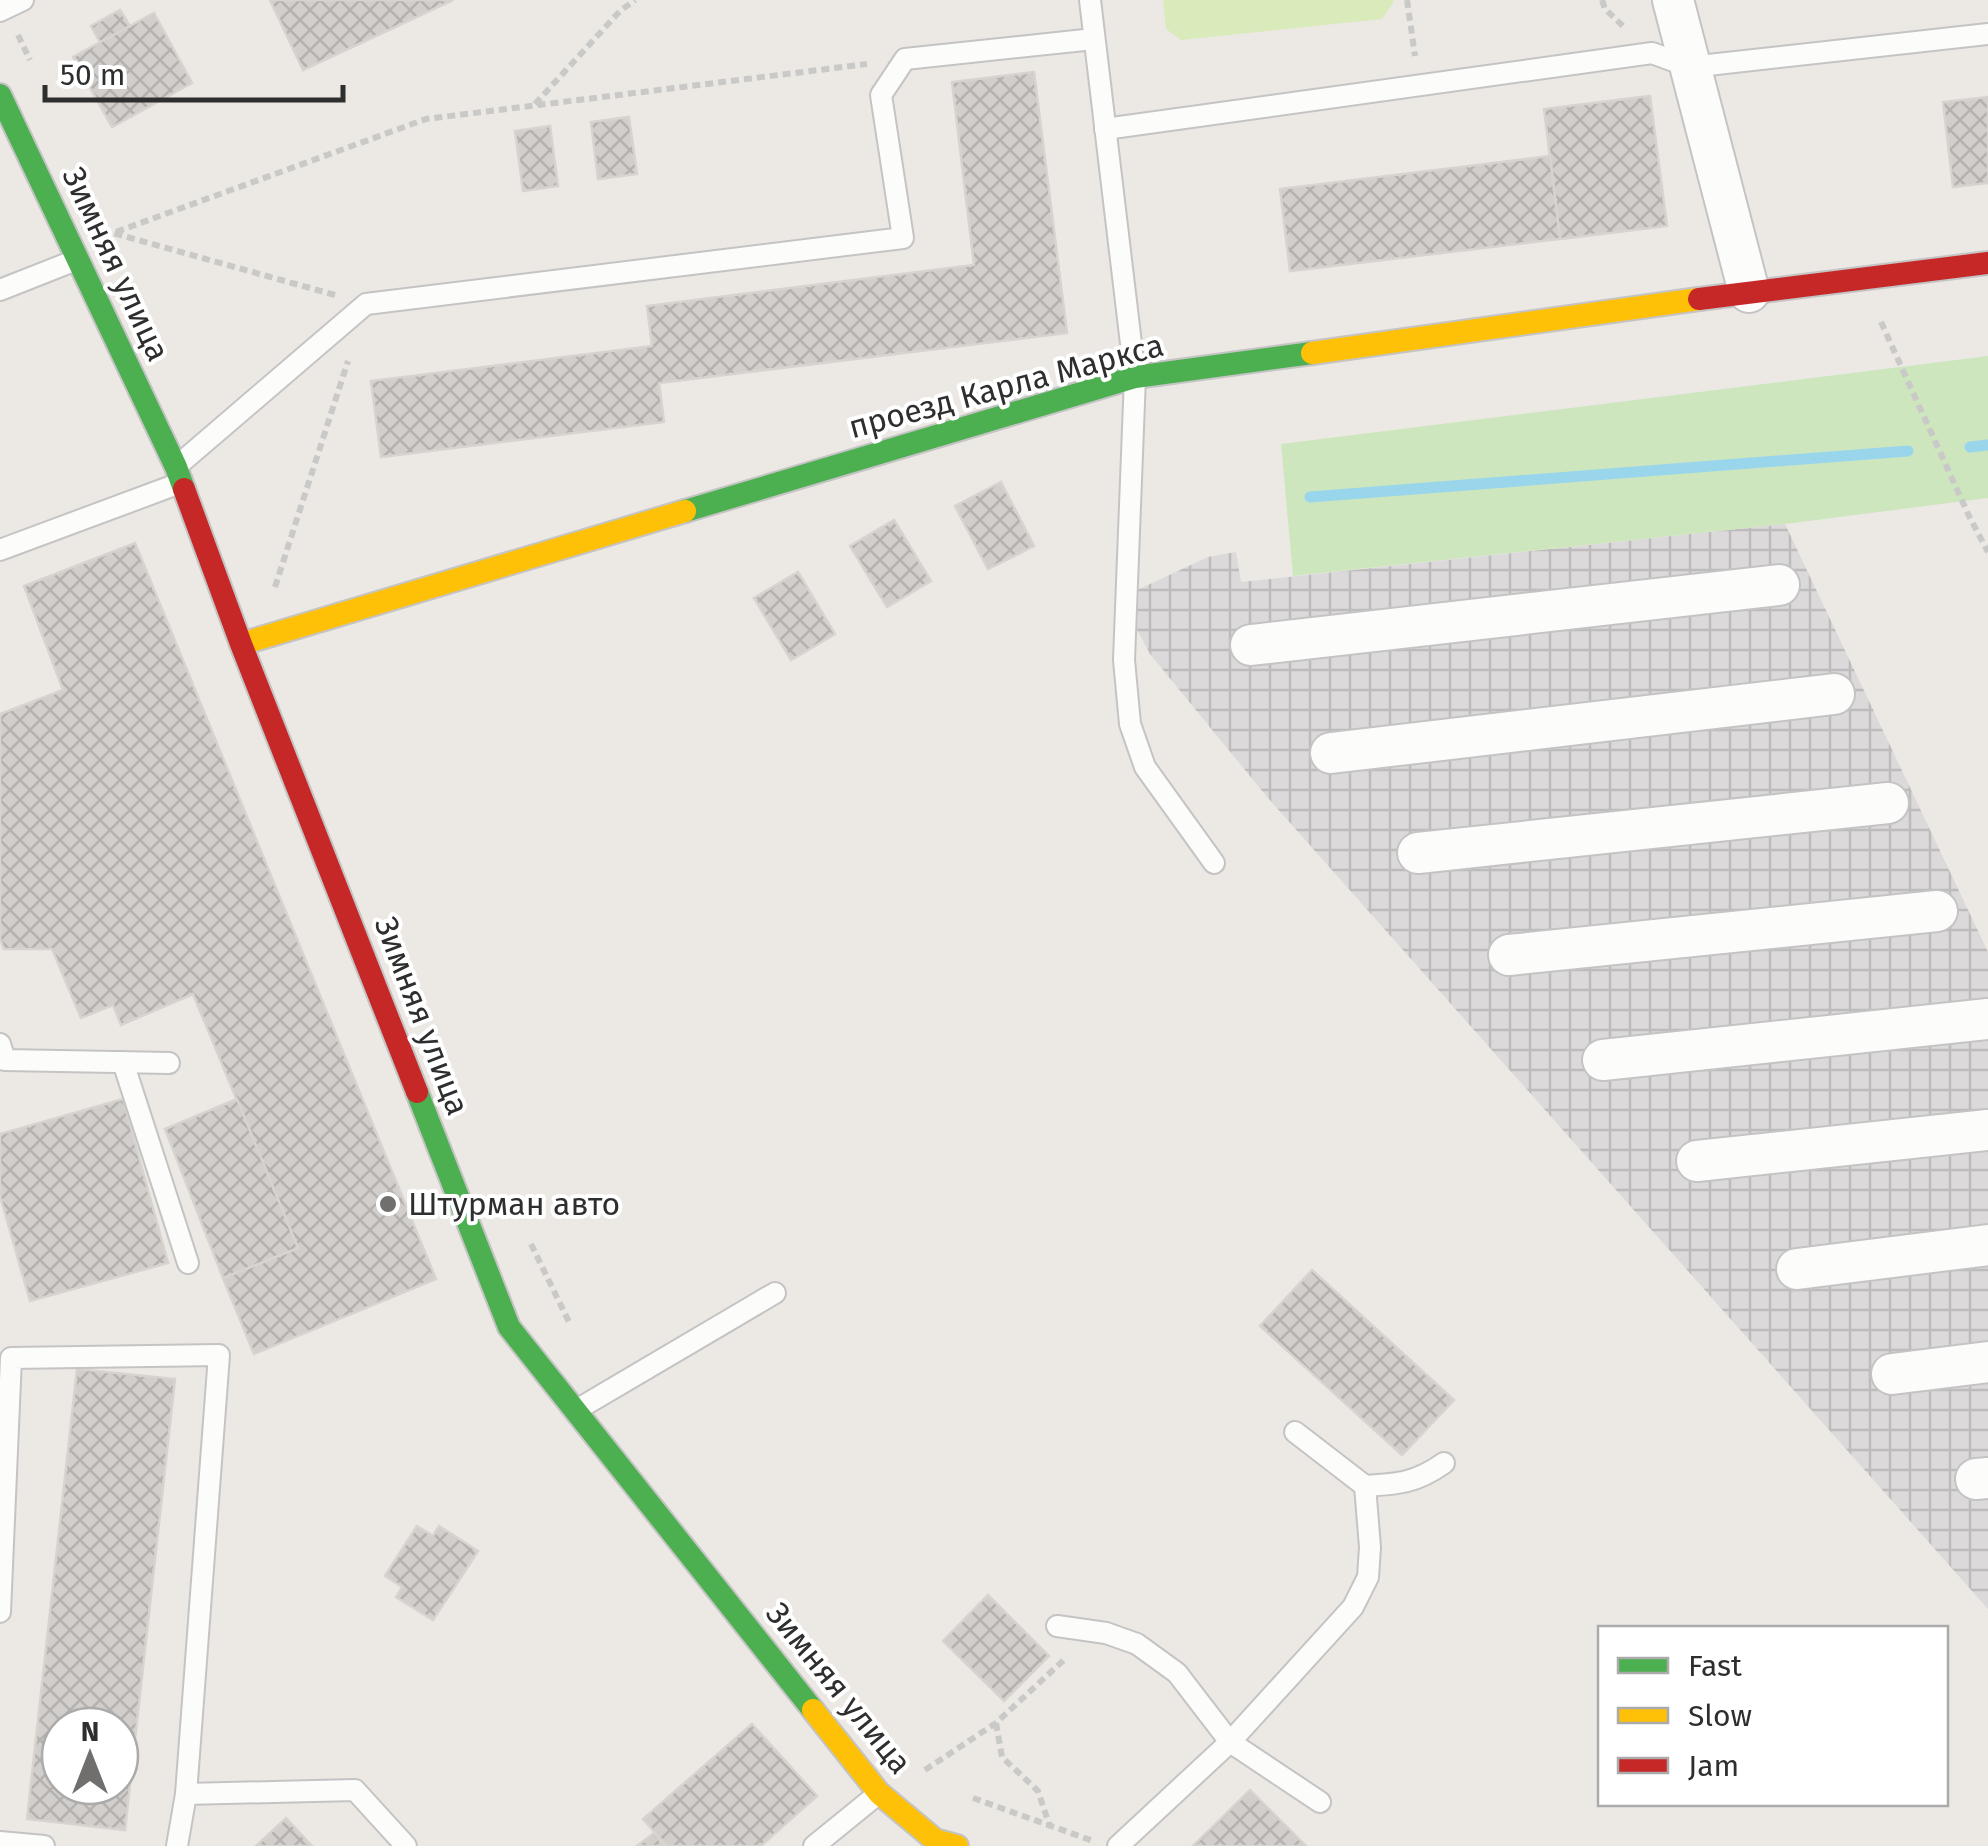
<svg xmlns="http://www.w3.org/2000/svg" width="1988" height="1846" viewBox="0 0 1988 1846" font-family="'Fira Sans',sans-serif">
	<defs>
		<pattern id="industrial-grid" width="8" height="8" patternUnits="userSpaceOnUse" patternTransform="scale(2.5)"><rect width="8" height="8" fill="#dcd9db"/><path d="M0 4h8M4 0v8" fill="none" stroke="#bdbbbc"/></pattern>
		<pattern id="building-cross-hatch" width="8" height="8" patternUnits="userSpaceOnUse" patternTransform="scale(2.5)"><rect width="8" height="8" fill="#d1cecb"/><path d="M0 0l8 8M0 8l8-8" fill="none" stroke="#b4b1af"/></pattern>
	</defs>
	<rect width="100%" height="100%" fill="#ece8e4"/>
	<polygon fill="url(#industrial-grid)" points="1785,524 1988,952 1988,1609 1268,798 1150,654 1120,598 1208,557 1236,552 1241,582"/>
	<polygon fill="#cee6be" points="1988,356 1988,498 1785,524 1293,576 1281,444"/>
	<polygon fill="#d9eabb" points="1163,0 1393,0 1394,2 1382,19 1181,40 1166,29"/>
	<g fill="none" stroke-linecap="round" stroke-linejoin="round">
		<g stroke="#99d6ec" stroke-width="11">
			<polyline points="1970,447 1988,445"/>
			<polyline points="1310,497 1908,451"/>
		</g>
	</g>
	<g fill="url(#building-cross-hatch)" stroke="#d7d4d0" stroke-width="2.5" fill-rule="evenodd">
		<polygon points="270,0 453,0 303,70"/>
		<polygon points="120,10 130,26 100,42 91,26"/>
		<polygon points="154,13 192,83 112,127 73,57"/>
		<polygon points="1034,72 1067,333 659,383 664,422 381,457 371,381 652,346 647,306 974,265 952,82"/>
		<polygon points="1650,96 1667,226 1560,239 1544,109"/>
		<polygon points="1988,97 1988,183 1953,187 1943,102"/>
		<polygon points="629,117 637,174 598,179 591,122"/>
		<polygon points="550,126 558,186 523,191 515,131"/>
		<polygon points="1550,156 1560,239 1290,271 1280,189"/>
		<polygon points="1001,482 1034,546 988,569 955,506"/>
		<polygon points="894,520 931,581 887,607 850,546"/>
		<polygon points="135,543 436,1279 254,1354 223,1278 298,1248 193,994 121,1025 113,1005 81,1018 52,949 4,949 0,939 0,714 63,690 24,586"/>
		<polygon points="798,572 835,634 791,660 754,598"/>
		<polygon points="123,1099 168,1263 30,1301 0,1196 0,1134"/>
		<polygon points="237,1099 298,1248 223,1278 165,1129"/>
		<polygon points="1312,1270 1454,1400 1402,1455 1260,1326"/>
		<path d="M77,1369L175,1379L125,1830L27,1819ZM60,1726H120V1786H60Z"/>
		<polygon points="417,1526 433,1536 439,1526 478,1551 433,1620 396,1597 402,1587 385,1576"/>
		<polygon points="988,1595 1049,1656 1004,1701 943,1641"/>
		<polygon points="752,1724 817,1796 761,1846 667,1846 643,1819"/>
		<polygon points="1250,1790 1306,1846 1193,1846"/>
		<polygon points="286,1818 312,1846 256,1846"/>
		<polygon points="654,1833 664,1846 637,1846"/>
	</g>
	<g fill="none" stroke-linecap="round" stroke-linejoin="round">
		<g stroke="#c5c4c5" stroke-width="24">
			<g id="lane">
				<polyline points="1090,0 1135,377 1124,660 1130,724 1145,767 1214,863"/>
				<polyline points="0,11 23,0"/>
				<polyline points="1105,129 1652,53 1690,67 1988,34"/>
				<polyline points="0,290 76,260"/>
				<polyline points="177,466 366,304 903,238 881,95 905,59 1094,39"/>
				<polyline points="0,550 180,483"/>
				<polyline points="0,1044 5,1060 169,1063"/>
				<polyline points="123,1062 188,1263"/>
				<polyline points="578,1409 775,1293"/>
				<path d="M1295,1432L1365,1486C1398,1484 1416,1483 1444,1463"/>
				<polyline points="0,1612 11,1358 219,1355 186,1794 177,1846"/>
				<polyline points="1057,1626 1106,1633 1137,1644 1177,1673 1230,1742 1320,1802"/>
				<polyline points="186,1794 355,1790 406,1846"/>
				<polyline points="0,1842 44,1846"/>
				<polyline points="814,1846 878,1794"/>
				<polyline points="1118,1846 1230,1742 1353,1607 1368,1577 1370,1547 1365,1486"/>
			</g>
		</g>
		<g stroke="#c5c4c5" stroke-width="44">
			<g id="street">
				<polyline points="1673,0 1749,292"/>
				<polyline points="1251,645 1779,585"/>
				<polyline points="1331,753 1834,694"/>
				<polyline points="1418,853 1888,803"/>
				<polyline points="1509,955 1937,911"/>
				<polyline points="1603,1060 1988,1019"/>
				<polyline points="1697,1161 1988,1130"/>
				<polyline points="1797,1269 1988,1245"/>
				<polyline points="1892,1374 1988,1362"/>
				<polyline points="1976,1479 1988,1478"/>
			</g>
		</g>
		<g stroke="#c5c4c5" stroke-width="26">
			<g id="fast">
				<polyline points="0,95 176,467 184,489"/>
				<polyline points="685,511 1135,377 1312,353"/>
				<polyline points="417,1092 509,1327 813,1710"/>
			</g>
		</g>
		<g stroke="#c5c4c5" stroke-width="26">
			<g id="slow">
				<polyline points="1312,353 1699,299"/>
				<polyline points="241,644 685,511"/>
				<polyline points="813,1710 879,1793 935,1840 957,1846"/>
			</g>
		</g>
		<g stroke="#c5c4c5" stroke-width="26">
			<g id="jam">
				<polyline points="1699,299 1988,263"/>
				<polyline points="184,489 241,644 417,1092"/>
			</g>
		</g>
		<g stroke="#c9c9c8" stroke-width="6" stroke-dasharray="8 5" stroke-linecap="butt">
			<polyline points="1407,0 1415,56"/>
			<polyline points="1602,0 1605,9 1626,29"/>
			<polyline points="18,35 30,60"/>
			<polyline points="535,104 620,11 635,0"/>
			<polyline points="335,295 113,233 426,119 867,64"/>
			<polyline points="1881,322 1969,516 1988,552"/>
			<polyline points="275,587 348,361"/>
			<polyline points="531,1244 569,1322"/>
			<polyline points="996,1723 1002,1757 1038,1791 1049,1824"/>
			<polyline points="925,1770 996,1723 1067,1657"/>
			<polyline points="973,1798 1093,1841"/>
		</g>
		<use href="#lane" stroke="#fcfcfb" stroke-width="20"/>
		<use href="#street" stroke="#fcfcfb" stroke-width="40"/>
		<use href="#fast" stroke="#4caf50" stroke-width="22"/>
		<use href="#slow" stroke="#ffc107" stroke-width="22"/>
		<use href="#jam" stroke="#c62828" stroke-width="22"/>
	</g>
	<circle fill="#706f6e" stroke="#fff" stroke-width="4" cx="388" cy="1204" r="10"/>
	<g text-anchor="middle" stroke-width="8" stroke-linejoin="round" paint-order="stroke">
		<g font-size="32" fill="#2e2e2e" stroke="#fff">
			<text transform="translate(116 264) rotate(65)" y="11">Зимняя улица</text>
			<text transform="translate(1006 386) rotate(-15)" y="11">проезд Карла Маркса</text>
			<text transform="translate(422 1016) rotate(69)" y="11">Зимняя улица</text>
			<text transform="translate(839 1688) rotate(51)" y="11">Зимняя улица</text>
		</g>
		<g font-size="32" fill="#2e2e2e" stroke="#fff" text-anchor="start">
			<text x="408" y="1215">Штурман авто</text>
		</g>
	</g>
	<rect x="1598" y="1626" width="350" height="180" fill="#ffffff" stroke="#ababab" stroke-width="2.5"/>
	<rect x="1618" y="1658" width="50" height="15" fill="#4caf50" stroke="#ababab" stroke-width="2.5"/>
	<text x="1688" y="1676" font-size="30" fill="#2e2e2e">Fast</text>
	<rect x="1618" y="1708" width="50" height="15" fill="#ffc107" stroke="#ababab" stroke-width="2.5"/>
	<text x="1688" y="1726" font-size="30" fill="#2e2e2e">Slow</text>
	<rect x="1618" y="1758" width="50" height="15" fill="#c62828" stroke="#ababab" stroke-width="2.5"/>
	<text x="1688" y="1776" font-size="30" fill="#2e2e2e">Jam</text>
	<g transform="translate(90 1756)"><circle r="48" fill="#ffffff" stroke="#ababab" stroke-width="2.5"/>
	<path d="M0-8L18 38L0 25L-18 38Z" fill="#706f6e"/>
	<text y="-15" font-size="28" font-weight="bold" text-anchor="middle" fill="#2e2e2e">N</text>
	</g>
	<path d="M45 85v15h298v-15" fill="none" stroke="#2e2e2e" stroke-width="5"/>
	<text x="60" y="85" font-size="30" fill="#2e2e2e" stroke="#ffffff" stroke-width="8" paint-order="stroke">50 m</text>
</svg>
